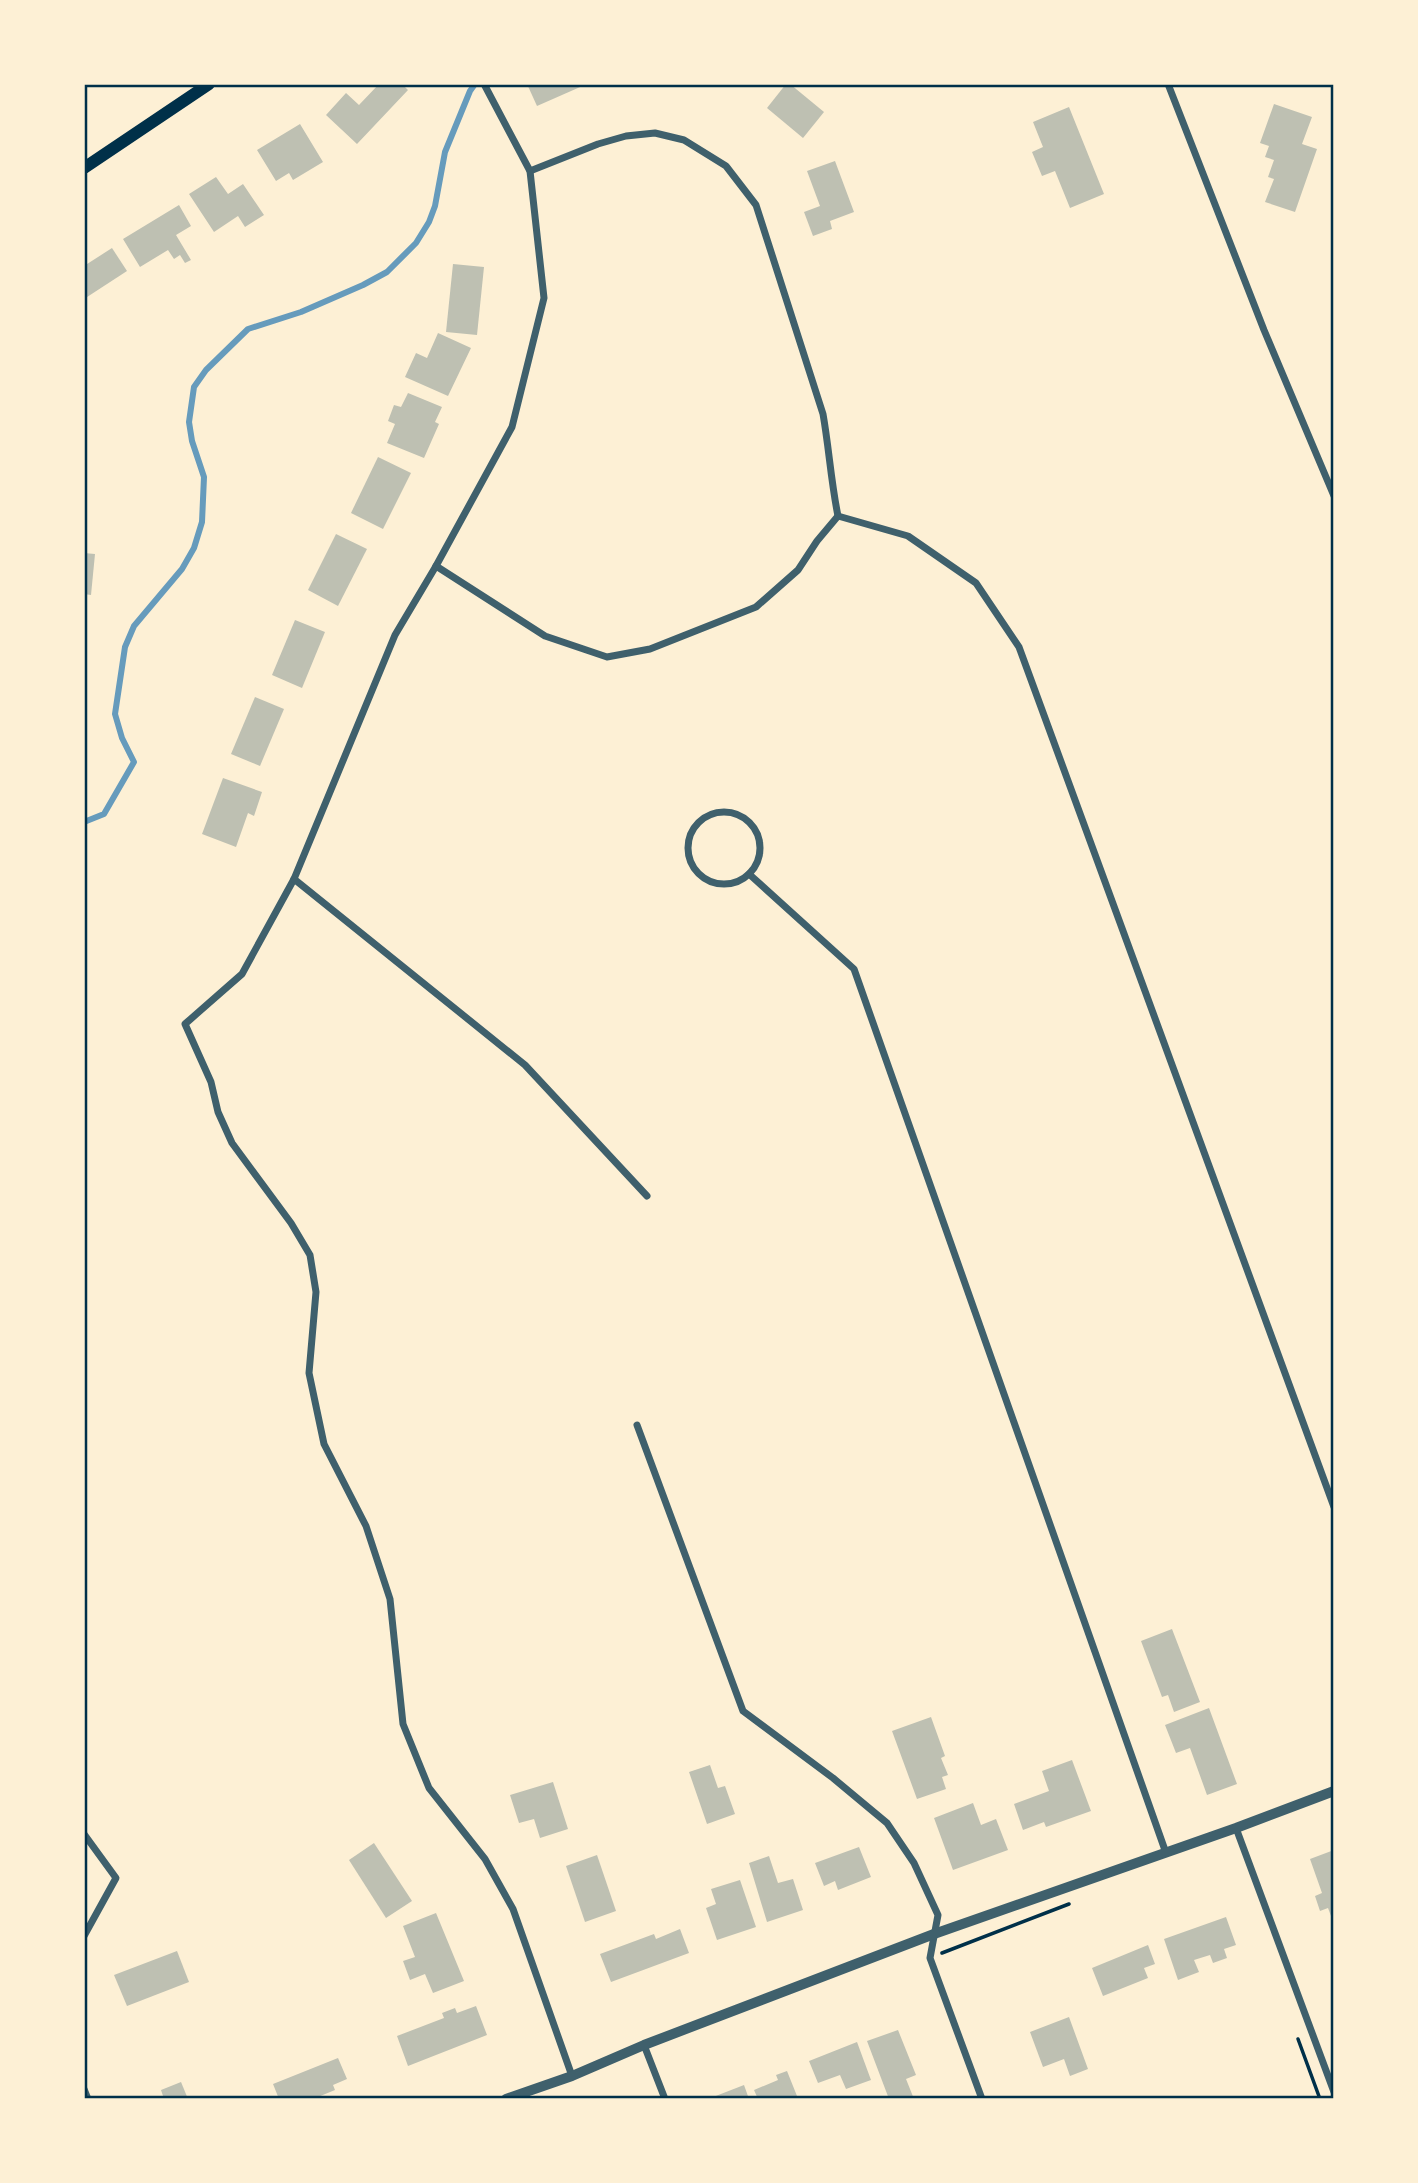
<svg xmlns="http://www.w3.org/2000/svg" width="1418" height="2183" viewBox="0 0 1418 2183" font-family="Figtree,sans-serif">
	<rect width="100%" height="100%" fill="#fdf0d5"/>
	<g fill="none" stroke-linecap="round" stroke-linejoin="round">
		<polyline stroke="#669bbc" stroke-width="6" points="84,822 104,814 134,762 122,738 115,714 125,647 134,626 182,569 194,548 202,522 204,477 192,441 189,422 194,387 206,370 248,329 301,312 363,285 387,272 416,243 429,222 435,206 445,152 470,91 475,84"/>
	</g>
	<g fill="#bec0b2">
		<polygon points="379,84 402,84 408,90 357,144 326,115 346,93 359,105"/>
		<polygon points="527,84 587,84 537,106"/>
		<polygon points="786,84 790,84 824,112 803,138 767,108"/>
		<polygon points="1274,104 1312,117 1302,144 1317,149 1295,212 1265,202 1274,179 1268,177 1274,160 1265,157 1269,146 1260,143"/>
		<polygon points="1069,107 1104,194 1070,208 1055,171 1042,176 1032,152 1043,147 1033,122"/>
		<polygon points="300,124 323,162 293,180 289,173 276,181 257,150"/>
		<polygon points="835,161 854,212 830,221 832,229 813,236 804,212 820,206 807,171"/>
		<polygon points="216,177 228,194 243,184 264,215 245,227 238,216 214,232 189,194"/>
		<polygon points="179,205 191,226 176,235 191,260 185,263 180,255 174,259 168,250 140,267 123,239"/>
		<polygon points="112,248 127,271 84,299 84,266"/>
		<polygon points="453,264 484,267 477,335 446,332"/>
		<polygon points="438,333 471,348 448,396 405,377 416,353 427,358"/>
		<polygon points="408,393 442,407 435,422 439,424 424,458 387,443 395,424 388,421 394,405 401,407"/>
		<polygon points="378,457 411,473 383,529 351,513"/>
		<polygon points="336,534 367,549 338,606 308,590"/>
		<polygon points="84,553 95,554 91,595 84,594"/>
		<polygon points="295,620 325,632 302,688 272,675"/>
		<polygon points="255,697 284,709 260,766 231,754"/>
		<polygon points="223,778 262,792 254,816 248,813 236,847 202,834"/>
		<polygon points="1172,1629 1200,1702 1174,1712 1168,1695 1162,1697 1141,1641"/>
		<polygon points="1209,1708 1237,1784 1207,1795 1190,1748 1176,1753 1165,1725"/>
		<polygon points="931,1717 945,1756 941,1758 948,1775 942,1777 946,1789 917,1799 892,1731"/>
		<polygon points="1072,1760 1091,1811 1046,1827 1044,1822 1023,1830 1014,1804 1049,1791 1042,1771"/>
		<polygon points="710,1765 718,1788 725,1786 735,1814 707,1824 689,1772"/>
		<polygon points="553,1782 568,1829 540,1838 534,1819 519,1823 510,1795"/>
		<polygon points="973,1803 981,1825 996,1819 1008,1850 953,1870 934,1818"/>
		<polygon points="374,1843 412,1901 386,1918 349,1860"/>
		<polygon points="859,1847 871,1877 838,1890 835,1881 824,1886 815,1863"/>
		<polygon points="1334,1850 1334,1924 1328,1908 1320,1911 1315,1896 1322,1893 1310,1859"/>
		<polygon points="597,1855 616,1911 585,1922 566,1866"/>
		<polygon points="769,1856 778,1883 793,1879 803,1910 767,1922 749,1863"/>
		<polygon points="740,1880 756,1927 717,1940 706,1908 716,1904 711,1889"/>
		<polygon points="436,1913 464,1981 433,1993 425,1974 410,1980 403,1961 415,1957 403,1926"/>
		<polygon points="1226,1917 1236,1945 1224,1949 1227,1958 1213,1963 1210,1955 1194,1960 1199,1972 1178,1980 1164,1939"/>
		<polygon points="680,1929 689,1953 611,1982 600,1954 654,1934 656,1939"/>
		<polygon points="1148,1945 1155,1964 1144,1968 1148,1978 1103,1996 1092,1968"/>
		<polygon points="177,1951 189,1982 127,2006 114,1975"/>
		<polygon points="476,2006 487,2035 408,2066 397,2036 444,2018 442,2013 455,2008 457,2013"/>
		<polygon points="1069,2017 1088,2069 1070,2076 1064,2059 1043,2067 1030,2032"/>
		<polygon points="898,2030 916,2075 906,2079 914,2099 889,2099 867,2041"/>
		<polygon points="857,2042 871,2080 846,2089 840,2075 818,2083 809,2061"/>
		<polygon points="338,2058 347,2079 333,2085 335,2090 313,2099 279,2099 273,2084"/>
		<polygon points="787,2071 797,2096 789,2099 758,2099 754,2090 778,2080 776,2075"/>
		<polygon points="181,2082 188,2099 164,2099 161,2090"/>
		<polygon points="744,2085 749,2099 708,2099"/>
	</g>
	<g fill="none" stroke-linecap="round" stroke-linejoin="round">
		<g stroke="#003049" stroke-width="3.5">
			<polyline points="942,1953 1069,1904"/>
			<polyline points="1298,2039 1320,2099"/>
		</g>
		<g stroke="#3f606c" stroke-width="7">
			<polyline points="484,84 530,171 544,298 512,427 436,566 395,635 294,879 242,974 185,1024 211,1082 218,1112 232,1143 291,1223 310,1255 316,1292 309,1373 324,1444 366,1526 390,1599 403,1724 429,1788 485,1859 513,1909 572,2076"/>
			<polyline points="1168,84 1264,330 1334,496"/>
			<path d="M530,171L598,144L626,136L655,133L684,140L726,166L756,205L823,414C829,448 831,482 838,516"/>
			<polyline points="838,516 908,536 976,583 1019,647 1334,1507"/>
			<polyline points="436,566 545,636 607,657 650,649 756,607 798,570 817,541 838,516"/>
			<circle cx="724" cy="848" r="36"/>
			<polyline points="749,874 854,969 1166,1853"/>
			<polyline points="294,879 525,1065 647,1196"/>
			<polyline points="637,1425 743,1711 833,1778 887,1823 914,1863 938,1915 930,1958 982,2099"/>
			<polyline points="1236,1828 1334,2092"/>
			<polyline points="84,1834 116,1878 84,1936"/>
			<polyline points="644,2045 665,2099"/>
			<polyline points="84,2089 88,2099"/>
		</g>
		<polyline stroke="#3f606c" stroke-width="10" points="506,2099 572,2076 644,2045 934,1934 1236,1828 1334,1791"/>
		<polyline stroke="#003049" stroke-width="12" points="84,168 209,84"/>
	</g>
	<rect width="1418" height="2183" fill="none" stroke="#fdf0d5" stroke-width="172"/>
	<rect x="86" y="86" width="1246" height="2011" fill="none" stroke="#003049" stroke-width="2.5"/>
</svg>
